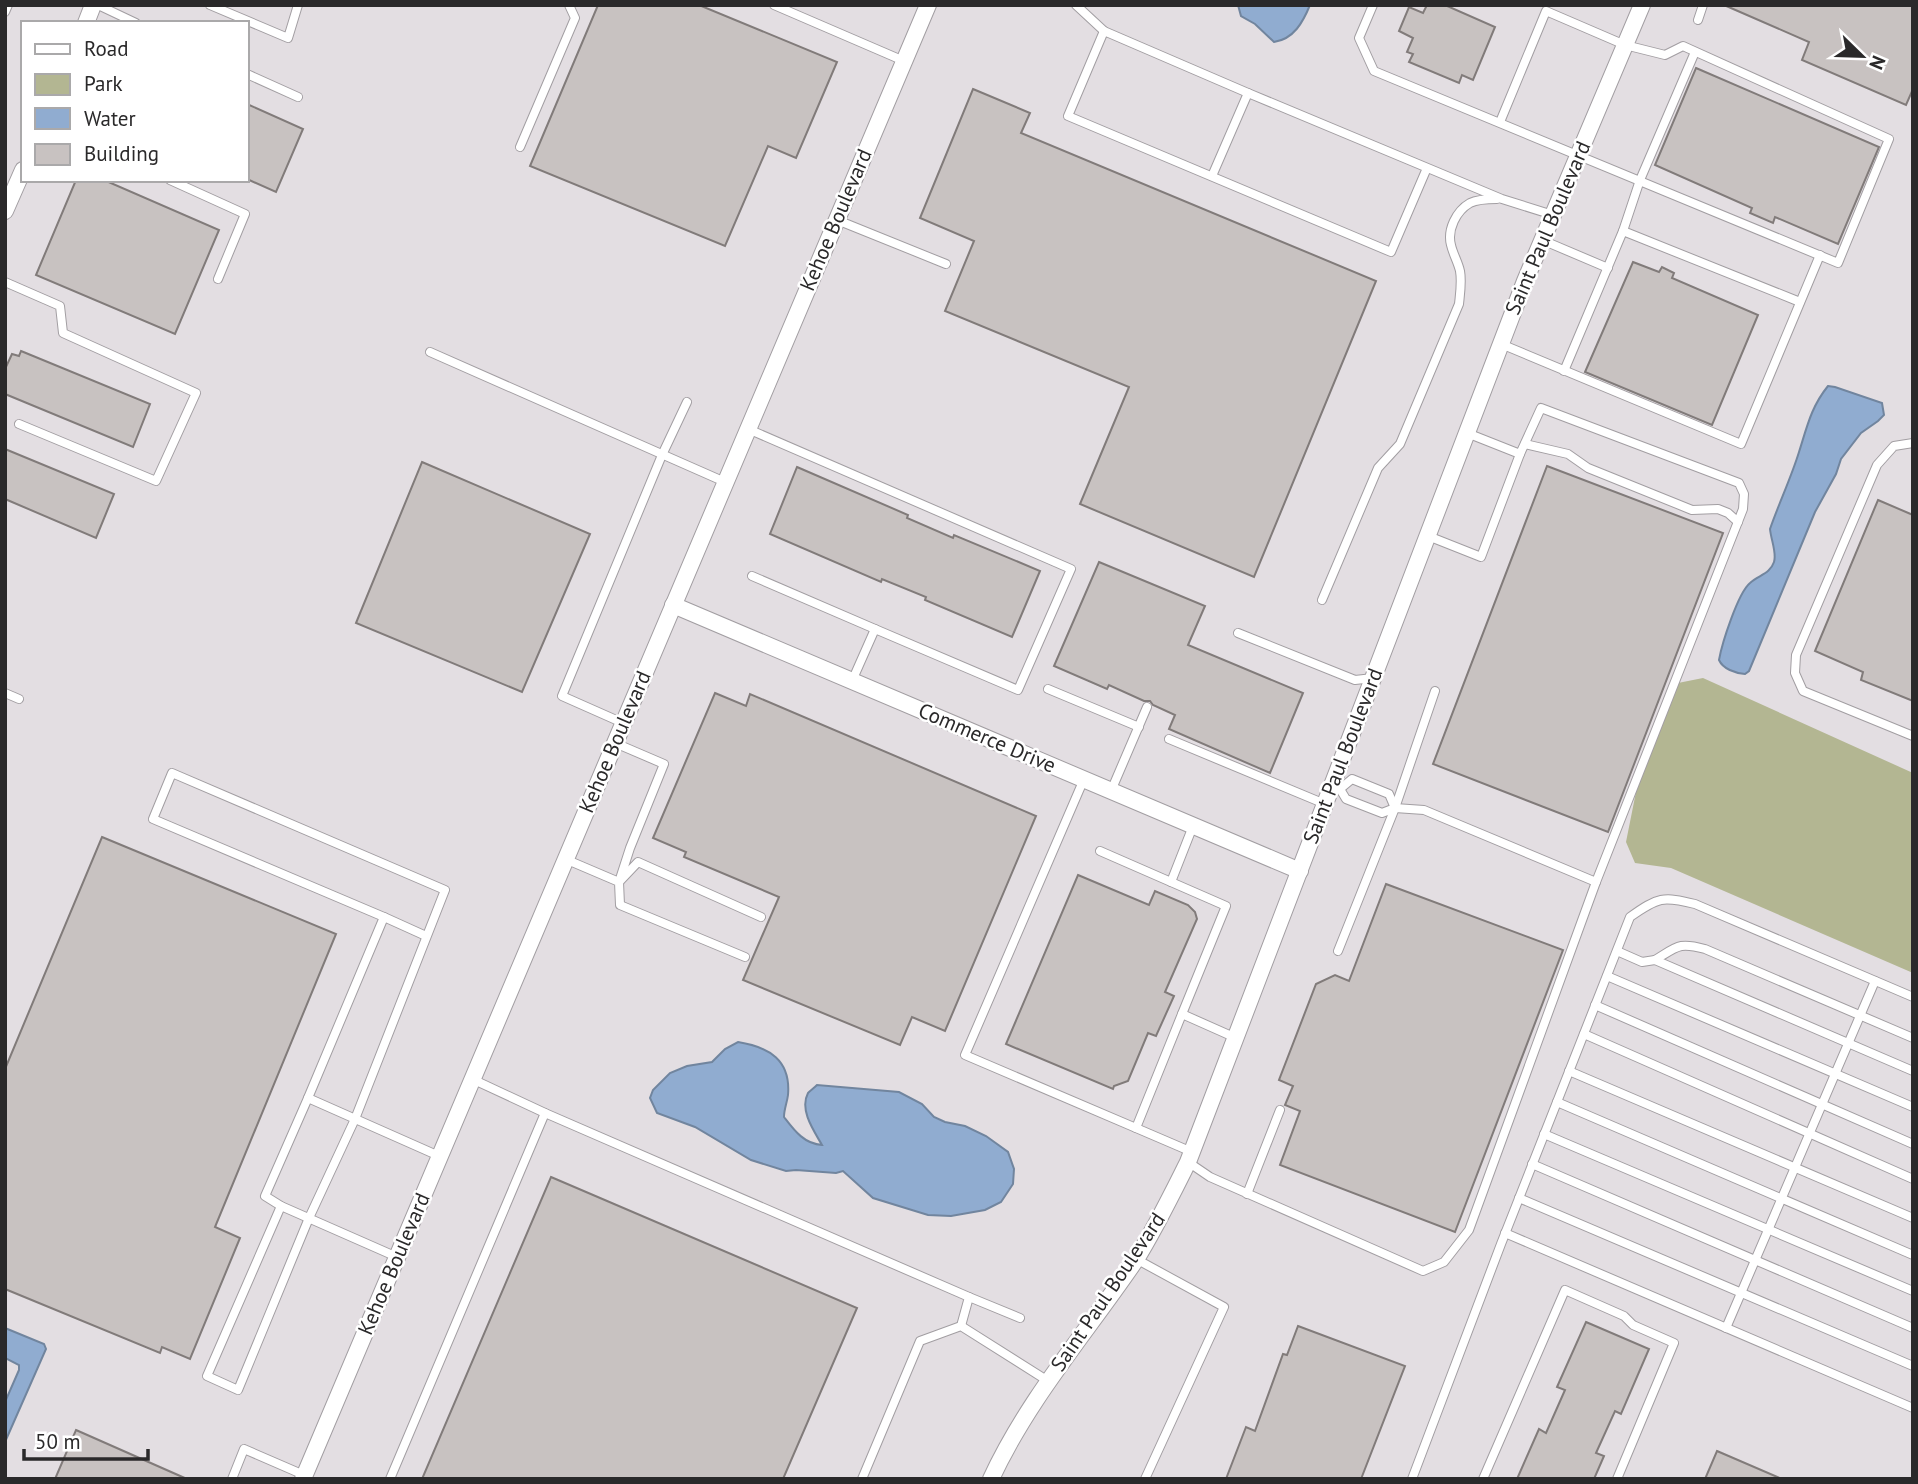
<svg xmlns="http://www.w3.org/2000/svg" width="1918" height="1484" viewBox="0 0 1918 1484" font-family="'PT Sans',sans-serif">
	<rect width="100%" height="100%" fill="#e3dee2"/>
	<polygon fill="#b3b692" points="1703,678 1913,773 1913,973 1671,868 1635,863 1626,842 1638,782 1678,683"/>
	<g fill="#90acd0" stroke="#71859e" stroke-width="2">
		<path d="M1238,5H1310C1303,22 1294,39 1274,42L1255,24L1241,16Z"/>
		<path d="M1828,386L1835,387L1882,403L1884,415L1878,421L1861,433L1841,459L1836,474L1815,512L1749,671L1745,674C1735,673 1723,669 1719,660C1722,643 1738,593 1750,583C1759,575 1770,574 1774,562C1777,553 1771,540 1770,529C1779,503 1791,478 1799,452C1807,427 1811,407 1828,386Z"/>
		<path d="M738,1042C769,1047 791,1060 788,1095C787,1103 784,1109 784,1117C794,1130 804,1144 822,1145C814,1131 799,1110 808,1093C811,1090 814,1088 817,1085L899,1092L922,1104L934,1117L945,1122L965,1126L986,1136L1008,1152L1014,1169L1013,1184L1001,1202L985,1210L951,1216L928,1215L873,1198L843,1171L836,1173L796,1170L786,1171L751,1160L695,1127L657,1113L650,1098L653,1090L670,1073L687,1066L712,1062L725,1049Z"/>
		<polygon points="5,1328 44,1344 46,1349 5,1442 5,1402 19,1370 19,1365 5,1358"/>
	</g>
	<g fill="#c8c2c1" stroke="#817b7a" stroke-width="2">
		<polygon points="598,5 699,5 837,62 796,158 768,146 725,246 530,166"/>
		<polygon points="1427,5 1445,5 1495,27 1473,80 1462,75 1459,83 1409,62 1413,54 1407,52 1413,38 1399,31 1409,7 1423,13"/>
		<polygon points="1724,5 1913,5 1913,89 1906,105 1802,60 1809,42"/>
		<polygon points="1696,68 1879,147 1838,244 1775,217 1773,223 1750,213 1752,208 1655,165"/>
		<polygon points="973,89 1030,113 1021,133 1376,281 1254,577 1080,504 1129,387 945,311 974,241 920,218"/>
		<polygon points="247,104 303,129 276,192 247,179"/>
		<polygon points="76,180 104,180 219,230 175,334 36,275"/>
		<polygon points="1633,262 1659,272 1662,267 1674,273 1672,278 1758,315 1712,425 1585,372"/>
		<polygon points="21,351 150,404 133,447 5,394 5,369 12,354 19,356"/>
		<polygon points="5,449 114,494 96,538 5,499"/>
		<polygon points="422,462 590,534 522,692 356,623"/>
		<polygon points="1547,466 1723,533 1608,832 1433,764"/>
		<polygon points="797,467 908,515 907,518 953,538 954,535 1040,571 1012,637 925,600 926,597 882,579 881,582 770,534"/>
		<polygon points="1878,500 1913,515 1913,701 1861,680 1863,672 1815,651"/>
		<polygon points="1099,562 1205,606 1188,645 1303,693 1270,773 1169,729 1175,715 1153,705 1150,701 1144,701 1109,685 1107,689 1054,666"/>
		<polygon points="715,693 746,706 750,694 1036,816 945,1031 912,1017 900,1045 743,980 779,897 684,857 686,852 653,838"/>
		<polygon points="102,837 336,934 215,1227 240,1238 190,1359 162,1347 160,1353 5,1289 5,1069"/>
		<polygon points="1078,875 1149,905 1155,891 1188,905 1195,912 1197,919 1165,992 1174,996 1156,1036 1148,1033 1128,1081 1114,1086 1113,1089 1006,1044"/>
		<polygon points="1386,884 1563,950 1455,1232 1280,1165 1300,1111 1285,1105 1293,1086 1279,1080 1316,984 1335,975 1349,981"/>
		<polygon points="551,1177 857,1308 783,1479 422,1479"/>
		<polygon points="1586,1322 1649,1349 1621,1414 1615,1411 1596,1453 1604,1456 1594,1479 1517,1479 1539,1429 1546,1433 1565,1390 1557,1387"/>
		<polygon points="1298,1326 1405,1366 1361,1479 1226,1479 1246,1427 1255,1431 1283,1354 1287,1355"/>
		<polygon points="76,1430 187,1479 55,1479"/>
		<polygon points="1717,1451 1782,1479 1705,1479"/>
	</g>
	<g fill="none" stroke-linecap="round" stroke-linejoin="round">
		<g stroke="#a29ea2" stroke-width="10">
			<g id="lane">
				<polyline points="98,5 136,23"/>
				<polyline points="210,5 288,38 298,5"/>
				<polyline points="774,5 904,61"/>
				<polyline points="1076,5 1104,31"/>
				<polyline points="1373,5 1359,38 1374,71 1838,263 1889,139 1683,46 1665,55 1625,45 1546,11 1500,122"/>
				<polyline points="5,12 8,5"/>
				<polyline points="1698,20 1703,5"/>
				<polyline points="247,74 298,97"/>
				<polyline points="520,147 575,18 569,5"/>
				<polyline points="1427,168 1391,252 1068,116 1104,31 1248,93 1502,199 1553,215"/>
				<polyline points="1212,176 1248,93"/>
				<polyline points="170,180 245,214 218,279"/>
				<polyline points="837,220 946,264"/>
				<polyline points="1623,231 1640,180 1695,52"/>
				<polyline points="1542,240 1608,268"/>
				<polyline points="5,282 60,306 63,333 196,393 156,481 19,424"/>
				<polyline points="1501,344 1741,444 1820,255"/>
				<polyline points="430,352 725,482"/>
				<polyline points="1564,371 1623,231 1800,302"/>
				<polyline points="748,429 1071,569 1018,690 875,629 852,681"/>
				<polyline points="1913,443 1894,446 1877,465 1796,655 1795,673 1803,691 1913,736"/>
				<polyline points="1525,444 1568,454 1588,468 1692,510 1718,509 1728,513 1738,522"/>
				<polyline points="1428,536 1481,557 1520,454 1467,433"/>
				<polyline points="752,576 875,629"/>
				<path d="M1322,600L1378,468L1400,444L1459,304C1460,294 1462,282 1460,271C1458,262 1453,254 1451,245C1447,230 1456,211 1470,203C1478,199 1489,199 1497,199"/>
				<polyline points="1238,633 1355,680 1373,678"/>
				<polyline points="1048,689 1139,727"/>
				<polyline points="5,693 19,699"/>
				<polyline points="623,723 562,696 662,455 687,402"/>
				<polyline points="1169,739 1325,804"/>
				<polyline points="615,743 664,764 630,848 619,882 638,862 761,917"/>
				<polyline points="1084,779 965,1055 1136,1128"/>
				<polyline points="1332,786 1340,789 1346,799 1382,813 1395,808 1424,810 1596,882"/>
				<polyline points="1340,789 1352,779 1389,794 1395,808"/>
				<polyline points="1111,791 1147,707"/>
				<polyline points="1100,851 1226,906 1182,1014"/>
				<polyline points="565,859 619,882 620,905 745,957"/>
				<polyline points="1171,882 1193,826"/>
				<polyline points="384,917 426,936"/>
				<polyline points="1338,951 1395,808 1435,691"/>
				<polyline points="1617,951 1642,962 1655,960"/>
				<polyline points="1607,976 1913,1107"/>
				<polyline points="1595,1005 1913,1144"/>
				<polyline points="1584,1034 1913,1179"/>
				<path d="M1913,1038L1705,949C1679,942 1678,946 1655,960L1913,1071"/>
				<polyline points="1569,1071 1913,1218"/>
				<polyline points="472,1079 545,1113 969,1297 961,1326"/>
				<polyline points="308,1098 265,1196 281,1206 397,1257"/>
				<polyline points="1557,1102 1913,1255"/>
				<polyline points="1544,1134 1913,1291"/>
				<polyline points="1192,1152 1136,1128 1182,1014 1236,1038"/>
				<polyline points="1188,1162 1210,1177 1423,1271 1444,1262 1469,1230 1596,882 1743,509 1744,494 1739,483 1541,408 1520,454"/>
				<polyline points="1532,1164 1913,1328"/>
				<polyline points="1247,1194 1280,1110"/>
				<polyline points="1519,1198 1913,1366"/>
				<polyline points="281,1206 207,1376 238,1390 309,1218 355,1119 445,890 172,773 153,819 384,917 308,1098 439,1156"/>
				<polyline points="1505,1233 1913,1408"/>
				<polyline points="1136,1259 1224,1307 1145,1479"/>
				<polyline points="969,1297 1020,1318"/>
				<polyline points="1726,1328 1875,981"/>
				<polyline points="232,1479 244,1449 304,1475"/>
				<polyline points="390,1479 545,1113"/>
				<polyline points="862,1479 920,1341 961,1326 1048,1381"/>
				<path d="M1412,1479L1501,1244L1630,917C1658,897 1663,896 1695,904L1913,997"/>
				<polyline points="1483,1479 1565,1290 1624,1316 1633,1325 1674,1343 1617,1479"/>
			</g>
		</g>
		<g stroke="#a29ea2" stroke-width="18">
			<g id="street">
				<polyline points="86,23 93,5"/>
				<polyline points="5,211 23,170"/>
				<polyline points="673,605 1300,871"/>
				<polyline points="303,1479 928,5"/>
				<path d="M991,1479C1028,1399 1086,1333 1135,1261C1155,1229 1171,1196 1188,1162L1525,281L1642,5"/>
			</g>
		</g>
		<use href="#lane" stroke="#fff" stroke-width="8"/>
		<use href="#street" stroke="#fff" stroke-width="16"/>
	</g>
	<g text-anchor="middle" stroke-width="5" stroke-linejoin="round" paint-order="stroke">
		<g font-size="21" fill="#2a292a" stroke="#fff">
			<text transform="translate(836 220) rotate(-67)" y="7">Kehoe Boulevard</text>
			<text transform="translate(1548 228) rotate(-67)" y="7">Saint Paul Boulevard</text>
			<text transform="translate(987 738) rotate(23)" y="7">Commerce Drive</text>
			<text transform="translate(615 742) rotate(-67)" y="7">Kehoe Boulevard</text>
			<text transform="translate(1343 756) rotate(-69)" y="7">Saint Paul Boulevard</text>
			<text transform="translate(394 1264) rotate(-67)" y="7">Kehoe Boulevard</text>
			<text transform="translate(1108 1292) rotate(-56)" y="7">Saint Paul Boulevard</text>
		</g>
	</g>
	<rect width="1918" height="1484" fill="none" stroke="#2a292a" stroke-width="14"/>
	<rect x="21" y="21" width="228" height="161" fill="#ffffff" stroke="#aaa9aa" stroke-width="2"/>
	<rect x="35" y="44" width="35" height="10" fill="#ffffff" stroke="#aaa9aa" stroke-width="2"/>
	<text x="84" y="56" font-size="21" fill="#2a292a">Road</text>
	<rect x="35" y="74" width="35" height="21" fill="#b3b692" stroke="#aaa9aa" stroke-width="2"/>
	<text x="84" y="91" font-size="21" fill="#2a292a">Park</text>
	<rect x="35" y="108" width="35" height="21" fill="#90acd0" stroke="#aaa9aa" stroke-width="2"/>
	<text x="84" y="126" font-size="21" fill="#2a292a">Water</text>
	<rect x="35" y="144" width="35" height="21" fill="#c8c2c1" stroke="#aaa9aa" stroke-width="2"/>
	<text x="84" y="161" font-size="21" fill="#2a292a">Building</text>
	<g transform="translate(1862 56) rotate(113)" stroke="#ffffff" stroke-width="5" paint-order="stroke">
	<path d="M0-5L12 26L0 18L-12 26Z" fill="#2a292a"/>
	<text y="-10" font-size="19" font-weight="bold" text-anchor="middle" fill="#2a292a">N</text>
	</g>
	<path d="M24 1449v10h124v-10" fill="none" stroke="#2a292a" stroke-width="3.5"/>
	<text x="35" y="1449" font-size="21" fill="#2a292a" stroke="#ffffff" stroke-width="5" paint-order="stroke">50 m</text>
</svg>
